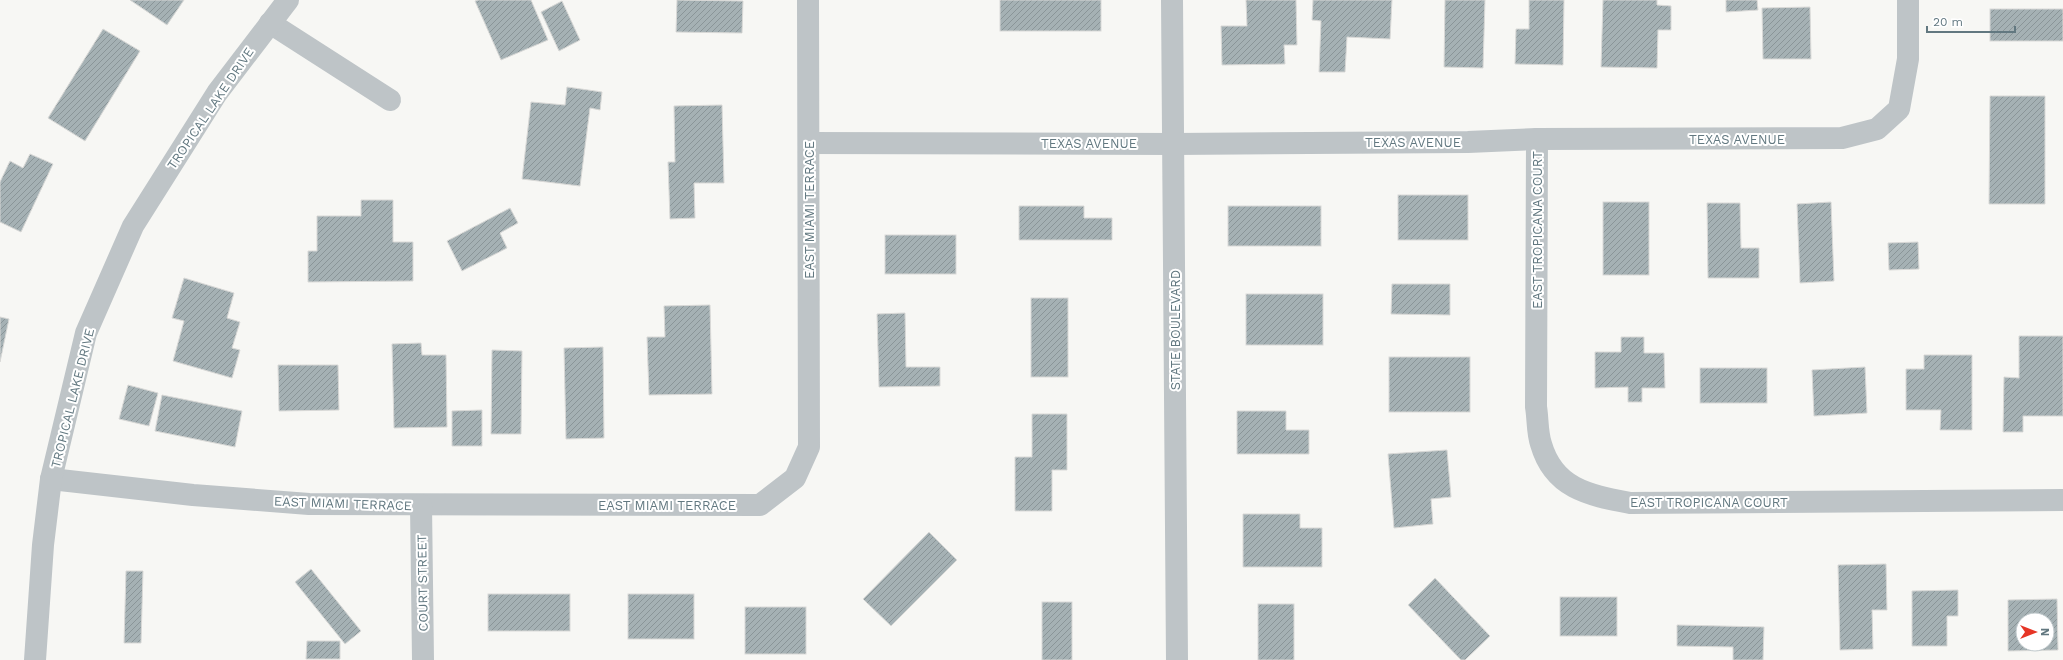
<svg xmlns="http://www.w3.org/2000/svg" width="2063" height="660" viewBox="0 0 2063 660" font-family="'Work Sans',sans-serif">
	<defs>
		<pattern id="building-hatch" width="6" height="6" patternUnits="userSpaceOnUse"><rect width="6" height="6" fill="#a5b1b4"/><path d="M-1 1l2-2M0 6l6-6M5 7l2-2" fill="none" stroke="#8a9598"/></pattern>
	</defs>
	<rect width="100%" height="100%" fill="#f7f7f4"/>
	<g fill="url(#building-hatch)" stroke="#d9d9d7" fill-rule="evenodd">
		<polygon points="130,0 184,0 167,25"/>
		<polygon points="478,0 531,0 548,40 501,60 475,1"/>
		<polygon points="677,0 743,1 742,33 676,32"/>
		<rect x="1000" y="0" width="101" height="31"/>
		<polygon points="1246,0 1296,0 1297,45 1284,45 1285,64 1222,65 1221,26 1247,26"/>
		<polygon points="1313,0 1392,0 1390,39 1347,37 1345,72 1319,72 1321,21 1312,20"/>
		<polygon points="1445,0 1485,0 1483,68 1444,67"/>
		<polygon points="1529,0 1564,0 1563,65 1515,64 1516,29 1529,29"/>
		<polygon points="1603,0 1657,0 1657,5 1671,6 1671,30 1658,30 1657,68 1601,67"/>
		<polygon points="1726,0 1757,0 1758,10 1726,12"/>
		<polygon points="562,1 580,40 559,51 541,12"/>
		<polygon points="1810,7 1811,59 1763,59 1762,8"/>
		<rect x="1990" y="9" width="73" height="32"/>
		<polygon points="103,29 140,51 85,141 48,118"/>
		<polygon points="567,87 602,92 600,110 590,108 580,186 522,179 531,102 565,105"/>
		<polygon points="1990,96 2045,96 2045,204 1989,204"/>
		<polygon points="722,105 724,183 694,183 695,218 670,219 668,162 675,162 674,106"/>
		<polygon points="30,154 53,164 21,232 0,222 0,182 10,161 23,168"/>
		<rect x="1398" y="195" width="70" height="45"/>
		<polygon points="361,200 393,200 393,242 413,242 413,281 308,282 308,251 317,251 317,216 361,216"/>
		<rect x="1603" y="202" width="46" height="73"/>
		<polygon points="1831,202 1834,281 1800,283 1797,204"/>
		<polygon points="1707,203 1740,203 1741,248 1759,248 1759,278 1708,278"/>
		<polygon points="1019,206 1084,206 1084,218 1112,218 1112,240 1019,240"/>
		<rect x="1228" y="206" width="93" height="40"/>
		<polygon points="510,208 518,223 500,233 507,248 462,271 447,241"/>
		<rect x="885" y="235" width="71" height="39"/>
		<polygon points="1918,242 1919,269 1889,270 1888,243"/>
		<polygon points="184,278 234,293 227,318 240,322 232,348 240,350 232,378 173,361 184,321 172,318"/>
		<polygon points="1392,284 1450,284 1450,315 1391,314"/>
		<rect x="1246" y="294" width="77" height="51"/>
		<rect x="1031" y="298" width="37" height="79"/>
		<polygon points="710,305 712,394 649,395 647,337 665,337 664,306"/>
		<polygon points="905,313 906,367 940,367 940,386 879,387 877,314"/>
		<polygon points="0,317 9,319 0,362"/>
		<polygon points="2019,336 2063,336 2063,416 2023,416 2023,432 2003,432 2004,377 2019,378"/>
		<polygon points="1621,337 1644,337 1644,353 1664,353 1665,388 1642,388 1642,402 1628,402 1628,387 1595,388 1595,352 1621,352"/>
		<polygon points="421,343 422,355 446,355 447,427 394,428 392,344"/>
		<polygon points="603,347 604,438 566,439 564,348"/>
		<polygon points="492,350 522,351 521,434 491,434"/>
		<polygon points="1924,355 1972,355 1972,430 1940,430 1941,410 1906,410 1906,369 1924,369"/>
		<rect x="1389" y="357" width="81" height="55"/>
		<polygon points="278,365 338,365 339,410 279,411"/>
		<polygon points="1865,367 1867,413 1814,416 1812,370"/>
		<rect x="1700" y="368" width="67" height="35"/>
		<polygon points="128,385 158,393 149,426 119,419"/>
		<polygon points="162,395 242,411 235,447 155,431"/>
		<polygon points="482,410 482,446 452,446 452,411"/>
		<polygon points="1237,411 1286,411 1286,430 1309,430 1309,454 1237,454"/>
		<polygon points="1032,414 1067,414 1067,470 1052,470 1052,511 1015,511 1015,457 1032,457"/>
		<polygon points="1447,450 1451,497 1431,499 1433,524 1394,528 1388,454"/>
		<polygon points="1243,514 1300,514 1300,528 1322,528 1322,567 1243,567"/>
		<polygon points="929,532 957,560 891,626 863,599"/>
		<polygon points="1886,564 1887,610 1872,610 1873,649 1840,650 1838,565"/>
		<polygon points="311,569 361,631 345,644 295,582"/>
		<polygon points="126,571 143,571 141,643 124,643"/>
		<polygon points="1435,578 1490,636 1465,660 1461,660 1408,605"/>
		<polygon points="1958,590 1958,616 1947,616 1947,646 1912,646 1912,591"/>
		<rect x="488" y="594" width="82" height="37"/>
		<rect x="628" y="594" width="66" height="45"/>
		<rect x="1560" y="597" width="57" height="39"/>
		<path d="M2057,599L2058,650L2008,651V600ZM2023,620H2047V644H2023Z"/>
		<rect x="1042" y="602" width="30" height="58"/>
		<rect x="1258" y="604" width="36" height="56"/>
		<rect x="745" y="607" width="61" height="47"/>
		<polygon points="1677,625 1764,627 1763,660 1733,660 1733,647 1677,646"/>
		<polygon points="307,641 340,641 340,659 306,659"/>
	</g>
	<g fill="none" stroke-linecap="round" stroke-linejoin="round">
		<g stroke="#bec4c7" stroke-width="22">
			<polyline points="1172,0 1177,660"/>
			<polyline points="270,23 390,100"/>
			<path d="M1537,139L1536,407C1538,418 1537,432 1541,444C1554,489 1589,495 1630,503L2063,500"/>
			<polyline points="809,143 1174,144 1468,142 1537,139 1842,138 1877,129 1899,109 1908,59 1908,0"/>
			<polyline points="51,479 193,495 309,504 760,505 795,478 809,447 808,0"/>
			<polyline points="421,505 423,660"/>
			<polyline points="35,660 43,545 51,479 86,333 133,226 217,93 288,0"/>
		</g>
	</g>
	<g text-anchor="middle" stroke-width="4" stroke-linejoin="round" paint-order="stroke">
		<g font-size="13" fill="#627880" stroke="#fff">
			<text transform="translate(210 108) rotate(-56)" y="5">TROPICAL LAKE DRIVE</text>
			<text x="1737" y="144">TEXAS AVENUE</text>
			<text x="1413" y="147">TEXAS AVENUE</text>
			<text x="1089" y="148">TEXAS AVENUE</text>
			<text transform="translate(809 210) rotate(-90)" y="5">EAST MIAMI TERRACE</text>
			<text transform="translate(1537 230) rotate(-90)" y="5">EAST TROPICANA COURT</text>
			<text transform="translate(1175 330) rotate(-90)" y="5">STATE BOULEVARD</text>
			<text transform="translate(72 398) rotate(-76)" y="5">TROPICAL LAKE DRIVE</text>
			<text x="1709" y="507">EAST TROPICANA COURT</text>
			<text transform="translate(343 503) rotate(2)" y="5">EAST MIAMI TERRACE</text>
			<text x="667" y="510">EAST MIAMI TERRACE</text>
			<text transform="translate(422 583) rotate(-91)" y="5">COURT STREET</text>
		</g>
	</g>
	<g transform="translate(2035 632) rotate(90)"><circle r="19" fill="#ffffff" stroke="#c0c9cc"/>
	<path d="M0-3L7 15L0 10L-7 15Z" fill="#e63526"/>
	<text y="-6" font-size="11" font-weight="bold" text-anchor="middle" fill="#627880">N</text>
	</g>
	<path d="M1927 26v6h88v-6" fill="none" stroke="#627880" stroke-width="2"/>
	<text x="1933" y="26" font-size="12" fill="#627880" stroke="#ffffff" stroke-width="3" paint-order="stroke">20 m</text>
</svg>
